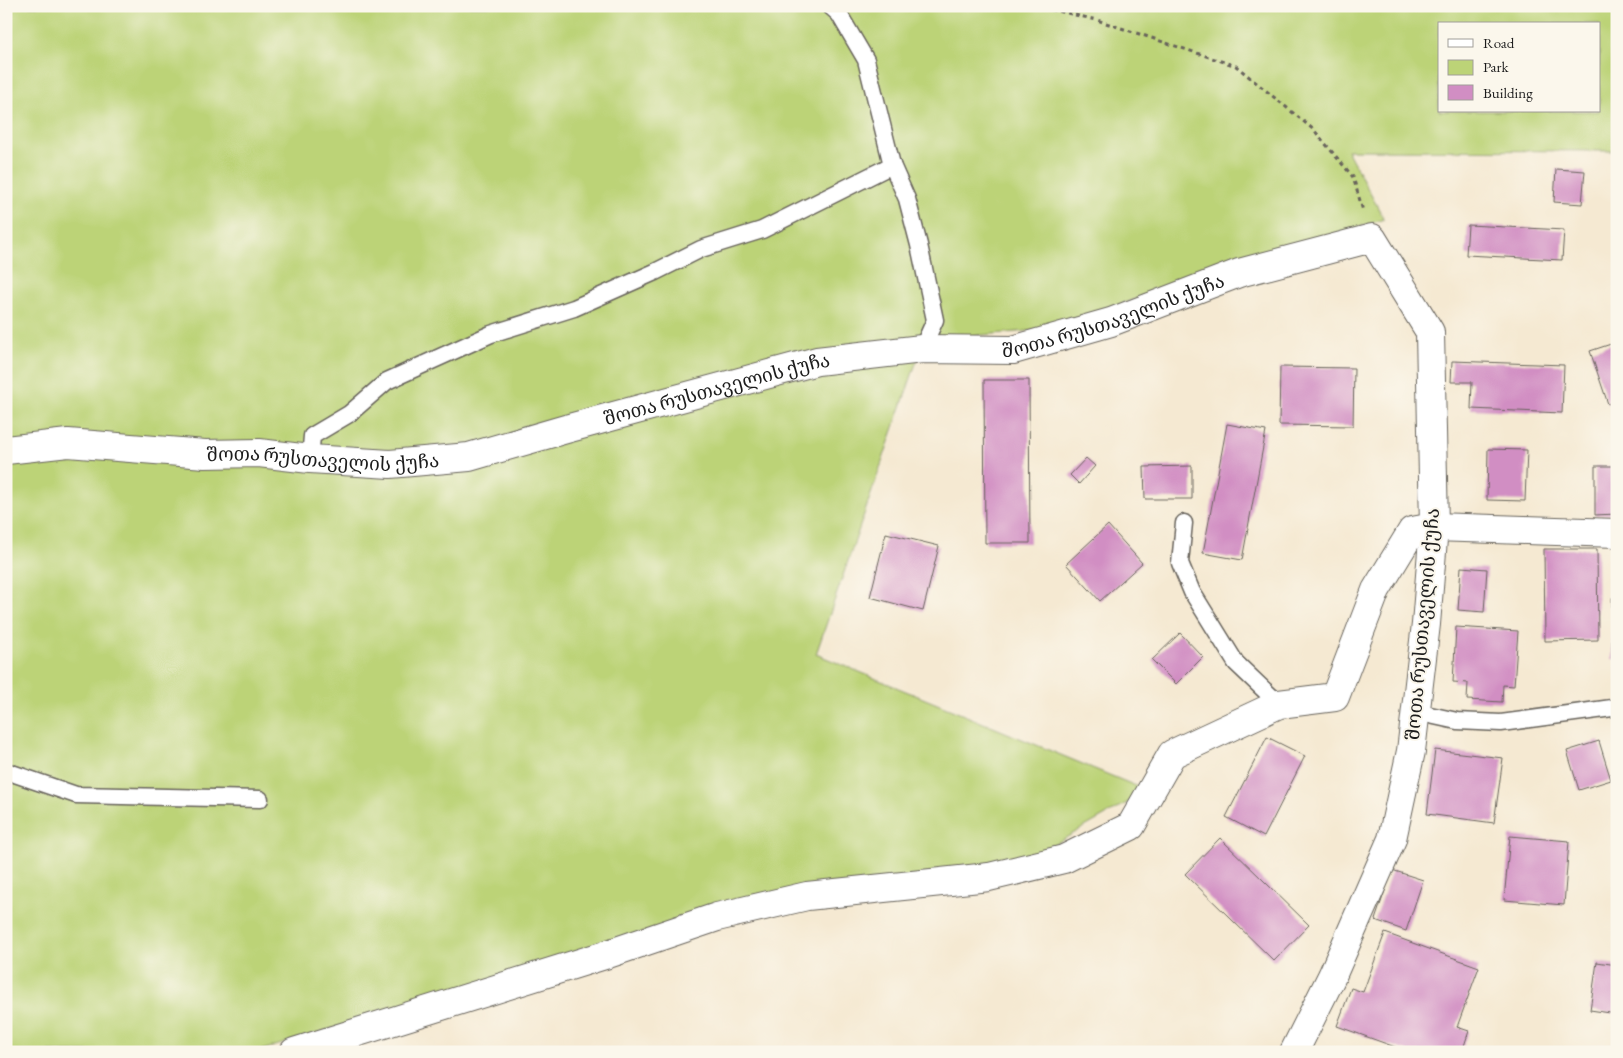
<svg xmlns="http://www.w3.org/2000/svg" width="1623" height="1058" viewBox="0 0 1623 1058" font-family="'EB Garamond','Noto Serif Georgian',serif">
	<rect width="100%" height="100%" fill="#fbf7ec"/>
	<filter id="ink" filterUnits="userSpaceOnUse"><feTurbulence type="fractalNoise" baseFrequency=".02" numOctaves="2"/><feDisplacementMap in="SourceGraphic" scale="10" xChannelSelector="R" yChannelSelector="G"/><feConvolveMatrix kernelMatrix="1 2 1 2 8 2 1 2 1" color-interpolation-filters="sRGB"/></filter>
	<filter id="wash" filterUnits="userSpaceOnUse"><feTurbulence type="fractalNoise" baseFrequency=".0096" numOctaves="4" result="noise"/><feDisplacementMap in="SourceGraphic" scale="20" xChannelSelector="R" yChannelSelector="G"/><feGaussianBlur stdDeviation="1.12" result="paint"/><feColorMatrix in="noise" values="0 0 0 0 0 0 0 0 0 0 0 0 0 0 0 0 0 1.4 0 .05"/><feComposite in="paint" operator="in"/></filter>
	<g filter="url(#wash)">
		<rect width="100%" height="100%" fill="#f5e9d2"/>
		<path fill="#bcd377" stroke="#6c784a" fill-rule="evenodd" d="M6,6H1617V151L1347,150L1384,219L1040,330L924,340L816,654L1148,791L1025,861L752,899L256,1052H6ZM1439,24H1599V111H1439Z"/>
		<g id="blocks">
			<g fill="#d18ec3">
				<polygon points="1556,169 1585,171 1582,204 1554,202"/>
				<polygon points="1468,225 1564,230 1562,260 1466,255"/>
				<polygon points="1617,342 1617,401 1608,404 1590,351"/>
				<polygon points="1452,361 1564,365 1562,413 1471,409 1472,382 1451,382"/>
				<polygon points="1280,367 1354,368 1353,426 1279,425"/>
				<polygon points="984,380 1029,380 1030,543 985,543"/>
				<polygon points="1227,424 1266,431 1242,560 1203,553"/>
				<polygon points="1488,449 1527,450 1525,501 1487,500"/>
				<polygon points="1086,458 1095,466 1079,484 1070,475"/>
				<polygon points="1192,466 1192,499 1145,499 1144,467"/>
				<polygon points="1595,466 1617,466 1617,514 1595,515"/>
				<polygon points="1108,525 1142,563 1100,601 1066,564"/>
				<polygon points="886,533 939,546 923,611 870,597"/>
				<polygon points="1544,549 1597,549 1598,640 1545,641"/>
				<polygon points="1461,567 1487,569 1484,612 1458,610"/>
				<rect x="1612" y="598" width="5" height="61"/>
				<polygon points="1456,627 1518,631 1514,686 1503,685 1502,702 1467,700 1468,683 1453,682"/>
				<polygon points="1180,633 1203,657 1176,684 1152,660"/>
				<polygon points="1267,737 1305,756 1264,837 1226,817"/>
				<polygon points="1599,741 1611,780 1579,790 1567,751"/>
				<polygon points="1435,750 1503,758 1494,823 1427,814"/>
				<polygon points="1510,836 1569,841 1564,905 1504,900"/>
				<polygon points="1220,838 1309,925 1274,961 1185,874"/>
				<polygon points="1392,870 1423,880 1406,931 1375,920"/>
				<polygon points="1385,933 1479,967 1457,1027 1469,1031 1462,1052 1409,1052 1337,1026 1351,988 1363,992"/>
				<polygon points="1597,962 1617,965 1617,1014 1590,1010"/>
			</g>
		</g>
	</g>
	<g filter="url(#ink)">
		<use href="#blocks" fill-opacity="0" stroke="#68645c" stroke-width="1"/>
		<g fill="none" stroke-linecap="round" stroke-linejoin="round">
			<g stroke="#68645c" stroke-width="19">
				<g id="lane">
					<polyline points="830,6 839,14 866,60 892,165 907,199 919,245 935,320 922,349"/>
					<polyline points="310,459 312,436 349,414 387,381 491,334 574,308 655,272 701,249 762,230 892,165"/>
					<polyline points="1184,523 1180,563 1192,592 1236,663 1279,704"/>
					<polyline points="1416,712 1457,721 1501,723 1612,708"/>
					<polyline points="6,771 76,795 260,799"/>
				</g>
			</g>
			<g stroke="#68645c" stroke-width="30">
				<g id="street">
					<path id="s1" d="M6,450L68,443L205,454L259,453L310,459L390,464L469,457L566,429L817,361L922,349L1013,350L1111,322L1239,273L1372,238L1430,332L1434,527L1426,624L1411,751L1392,839L1332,976L1294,1052"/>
					<polyline points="294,1052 605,955 717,917 807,896 989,877 1064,859 1131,826 1172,754 1279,704 1335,697 1376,590 1412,531 1434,527 1617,533"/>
				</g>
			</g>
			<polyline stroke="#68645c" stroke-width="3" stroke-dasharray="4 4" stroke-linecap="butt" points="1036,6 1097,20 1236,66 1314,130 1353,177 1363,211"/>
			<use href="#lane" stroke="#fff" stroke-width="16"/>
			<use href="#street" stroke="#fff" stroke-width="28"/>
		</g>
	</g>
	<g text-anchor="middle" stroke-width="4" stroke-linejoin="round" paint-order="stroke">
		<g font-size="19" fill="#1c1c1c" stroke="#fbf7ec">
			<text dy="7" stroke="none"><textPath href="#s1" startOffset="1128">შოთა რუსთაველის ქუჩა</textPath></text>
			<text dy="7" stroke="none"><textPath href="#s1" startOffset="722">შოთა რუსთაველის ქუჩა</textPath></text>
			<text dy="7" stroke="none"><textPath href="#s1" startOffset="318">შოთა რუსთაველის ქუჩა</textPath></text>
			<text transform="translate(1422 624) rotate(-85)" y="7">შოთა რუსთაველის ქუჩა</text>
		</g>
	</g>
	<rect width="1623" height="1058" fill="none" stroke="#fbf7ec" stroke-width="25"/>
	<rect x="1438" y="22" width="162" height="90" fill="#fbf7ec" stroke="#a29f99"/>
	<rect x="1448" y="39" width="25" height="8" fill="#ffffff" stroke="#a29f99"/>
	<text x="1483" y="48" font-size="15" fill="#1c1c1c">Road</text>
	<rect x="1448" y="60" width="25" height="15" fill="#bcd377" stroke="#a29f99"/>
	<text x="1483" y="72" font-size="15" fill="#1c1c1c">Park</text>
	<rect x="1448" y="85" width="25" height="15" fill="#d18ec3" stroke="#a29f99"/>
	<text x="1483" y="98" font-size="15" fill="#1c1c1c">Building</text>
</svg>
